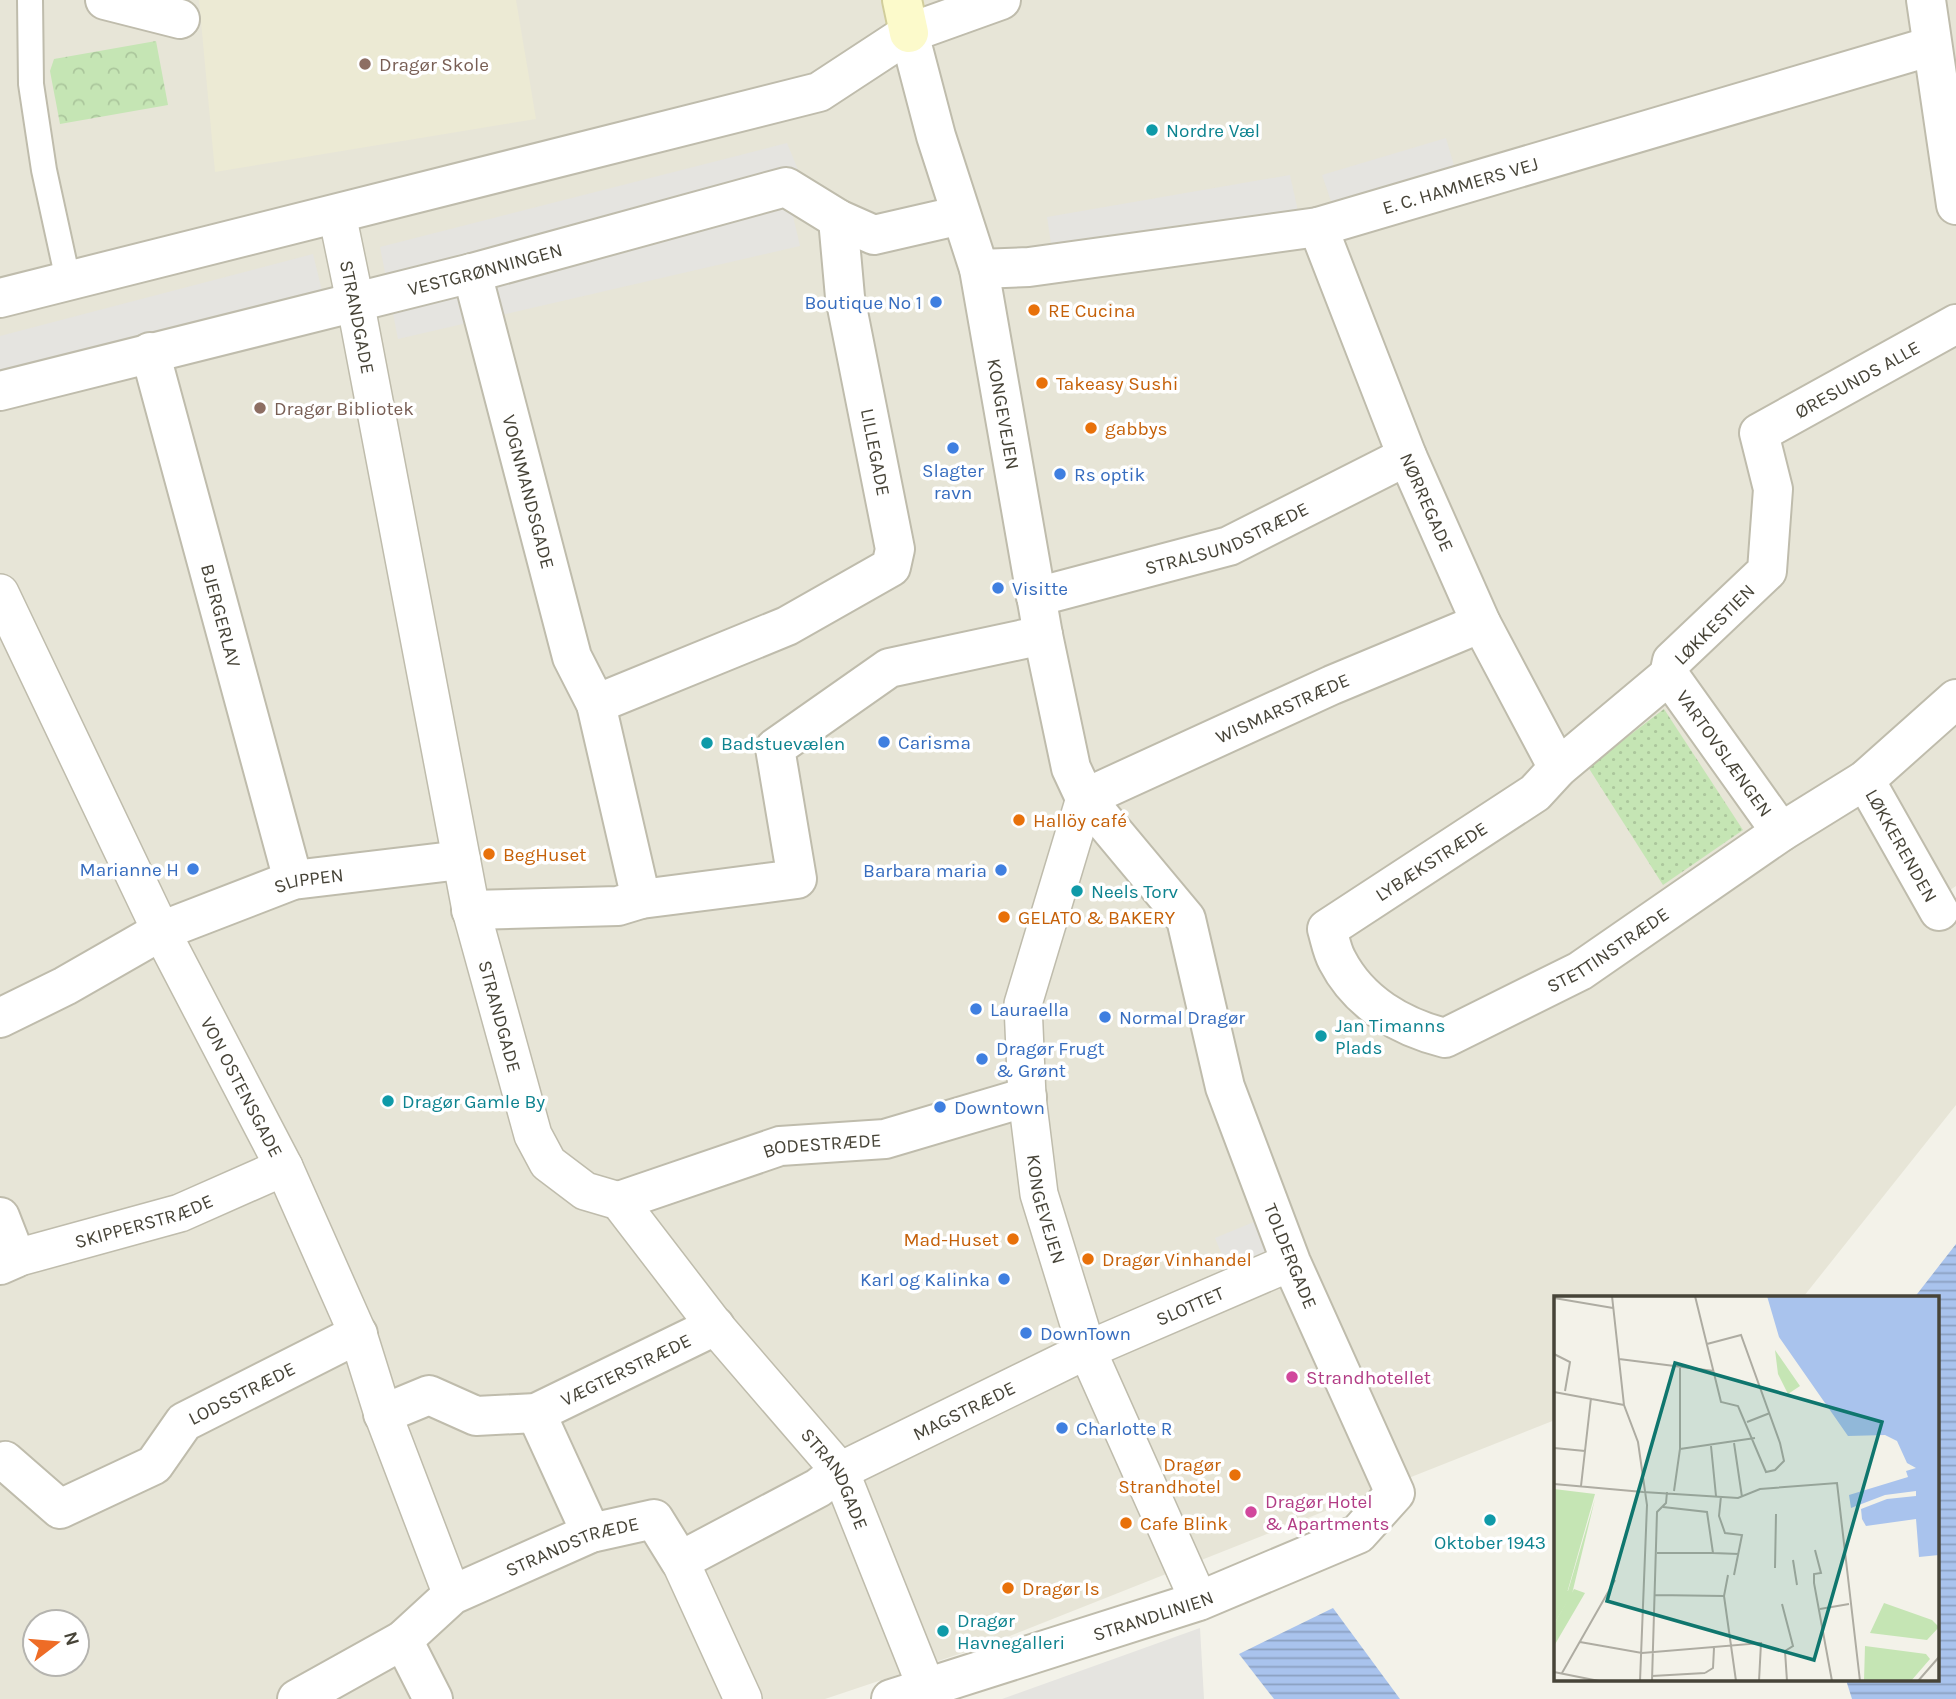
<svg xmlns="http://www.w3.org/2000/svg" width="1956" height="1699" viewBox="0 0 1956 1699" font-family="Karla,sans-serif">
	<defs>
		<pattern id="forest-crowns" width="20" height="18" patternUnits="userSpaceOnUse" patternTransform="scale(1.75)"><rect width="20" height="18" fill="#c5e5b4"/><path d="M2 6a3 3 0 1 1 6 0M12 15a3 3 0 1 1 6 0" fill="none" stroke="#abc69c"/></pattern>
		<pattern id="garden-dots" width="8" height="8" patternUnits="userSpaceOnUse" patternTransform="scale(1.75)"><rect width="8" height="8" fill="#c5e5b4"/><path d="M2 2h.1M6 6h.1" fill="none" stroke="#abc69c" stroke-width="1.8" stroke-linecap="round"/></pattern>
		<pattern id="water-rules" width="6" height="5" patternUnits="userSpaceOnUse" patternTransform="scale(1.75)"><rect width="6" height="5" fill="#a9c3ed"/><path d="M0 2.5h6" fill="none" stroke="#8ba0c1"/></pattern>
	</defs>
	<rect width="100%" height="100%" fill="#f3f2e9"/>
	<path fill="#e7e5d7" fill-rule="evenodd" d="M0,0H1956V886L1947,892L1956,906V1105L1804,1296L1800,1298H1555V1420L992,1643L825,1699H0ZM35,1622H77V1664H35Z"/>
	<polygon fill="#ecead4" points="199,0 516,0 536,119 215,172"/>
	<polygon fill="url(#forest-crowns)" points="156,41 168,105 60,124 50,71 54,59"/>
	<polygon fill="url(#garden-dots)" points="1664,709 1743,830 1663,885 1588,767"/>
	<g fill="#e5e4e0">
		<polygon points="1446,138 1460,186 1339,225 1322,175"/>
		<polygon points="787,143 801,177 792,212 800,246 398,339 380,247"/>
		<polygon points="1290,175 1302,229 1054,264 1047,217"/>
		<polygon points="313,254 328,315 0,396 0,336"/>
		<polygon points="1273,1214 1292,1259 1233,1282 1215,1238"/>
		<polygon points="1200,1628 1204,1699 1002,1699"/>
	</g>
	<g fill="url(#water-rules)">
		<polygon points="1956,1244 1956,1699 1852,1699 1846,1680 1937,1680 1937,1298 1914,1298"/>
		<polygon points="1333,1608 1400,1699 1274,1699 1239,1654"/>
	</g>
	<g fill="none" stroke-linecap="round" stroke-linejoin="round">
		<g stroke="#bfbcac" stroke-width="28">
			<polyline id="service" points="30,0 31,84 44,170 68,280"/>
		</g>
		<g stroke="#bfbcac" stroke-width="40">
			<g id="pedestrian">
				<path id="s1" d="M337,214L355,301L471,910L533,1135L548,1163L585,1191L619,1201L715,1326L840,1471L927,1689"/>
				<path id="s2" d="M0,593L161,931L284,1167L358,1334L383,1414L452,1595"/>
				<path id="s3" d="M1085,798L1023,1004L1027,1097L1039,1194L1087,1350L1199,1601"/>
				<path id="s4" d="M16,1258L180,1213L284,1167"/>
				<path id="s5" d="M840,1471L1087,1350L1291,1262"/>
				<polyline points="680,1561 743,1699"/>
			</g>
		</g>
		<g stroke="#bfbcac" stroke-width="42">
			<g id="minor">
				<polyline points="105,0 180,19"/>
				<polyline points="1926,0 1956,205"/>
				<path id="s6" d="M1318,227L1407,456L1481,623L1558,768"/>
				<path id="s7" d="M979,269L1029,267L1318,227L1932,46"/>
				<path id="s8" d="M472,273L572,657L596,704"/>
				<path id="s9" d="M1956,324L1759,433L1773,489L1767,571L1672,661L1669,675L1558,768L1535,793L1327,929C1330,939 1332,951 1337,960C1359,1003 1401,1027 1445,1038L1580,971L1781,832L1865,780L1956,699"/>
				<path id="s10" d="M150,352L293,880"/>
				<path id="s11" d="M0,391L472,273L786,187L838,219L874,235L961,215"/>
				<path id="s12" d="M1036,597L1229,546L1407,456"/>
				<path id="s13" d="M1669,675L1781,832"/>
				<path id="s14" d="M1865,780L1939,911"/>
				<path id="s15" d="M1085,798L1332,685L1481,623"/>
				<polyline points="641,899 596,704 787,626 891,567 895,549 845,297 838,219"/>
				<polyline points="471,910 618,906 641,899 797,879 775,748 889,668 1043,635"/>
				<path id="s16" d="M0,1018L65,986L161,931L293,880L461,860"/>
				<path id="s17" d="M619,1201L780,1146L885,1139L1027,1097"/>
				<polyline points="0,1217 16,1258 0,1265"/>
				<polyline points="536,1413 591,1533"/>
				<path id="s18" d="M383,1414L429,1395L476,1416L536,1413L715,1326"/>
				<path id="s19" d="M0,1463L5,1461L60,1509L154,1465L184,1422L358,1334"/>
				<polyline points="403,1640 433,1699"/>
				<path id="s20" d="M297,1699L403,1640L452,1595L591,1533L654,1519L680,1561L818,1488L840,1471"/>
				<path id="s21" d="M891,1699L1199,1601L1358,1534L1395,1493L1291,1262L1225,1087L1186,919L1085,798L1071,768L1043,635L979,269L936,136L909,33L1001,0"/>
			</g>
		</g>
		<g stroke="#bfbcac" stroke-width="42">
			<polyline id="tertiary" points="0,298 819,92 909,33"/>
		</g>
		<g stroke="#d1cd9b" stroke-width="42">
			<polyline id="secondary" points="902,0 909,33"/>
		</g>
		<use href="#service" stroke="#fff" stroke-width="24"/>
		<use href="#pedestrian" stroke="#fff" stroke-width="37"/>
		<use href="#minor" stroke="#fff" stroke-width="38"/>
		<use href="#tertiary" stroke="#fff" stroke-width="38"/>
		<use href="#secondary" stroke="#fcfacb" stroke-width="38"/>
	</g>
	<g fill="#8d6e63" stroke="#fff" stroke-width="2.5">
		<circle cx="365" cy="64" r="7"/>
		<circle cx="260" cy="408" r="7"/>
	</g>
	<g fill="#0f9aa8" stroke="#fff" stroke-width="2.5">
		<circle cx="1152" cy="130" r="7"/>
		<circle cx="707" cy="743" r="7"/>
		<circle cx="1077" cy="891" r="7"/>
		<circle cx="1321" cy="1036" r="7"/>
		<circle cx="388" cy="1101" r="7"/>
		<circle cx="1490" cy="1520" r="7"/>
		<circle cx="943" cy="1631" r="7"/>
	</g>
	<g fill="#3f7fe0" stroke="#fff" stroke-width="2.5">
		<circle cx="936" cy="302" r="7"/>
		<circle cx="953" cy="448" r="7"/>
		<circle cx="1060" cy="474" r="7"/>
		<circle cx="998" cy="588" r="7"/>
		<circle cx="884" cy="742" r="7"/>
		<circle cx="193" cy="869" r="7"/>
		<circle cx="1001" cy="870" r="7"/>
		<circle cx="976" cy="1009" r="7"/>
		<circle cx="1105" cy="1017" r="7"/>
		<circle cx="982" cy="1059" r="7"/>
		<circle cx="940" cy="1107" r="7"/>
		<circle cx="1004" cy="1279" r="7"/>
		<circle cx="1026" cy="1333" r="7"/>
		<circle cx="1062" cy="1428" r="7"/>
	</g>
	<g fill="#e8710a" stroke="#fff" stroke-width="2.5">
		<circle cx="1034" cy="310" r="7"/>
		<circle cx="1042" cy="383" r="7"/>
		<circle cx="1091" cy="428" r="7"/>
		<circle cx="1019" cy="820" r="7"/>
		<circle cx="489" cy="854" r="7"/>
		<circle cx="1004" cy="917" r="7"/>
		<circle cx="1013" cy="1239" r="7"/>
		<circle cx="1088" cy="1259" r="7"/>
		<circle cx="1235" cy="1475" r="7"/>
		<circle cx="1126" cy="1523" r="7"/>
		<circle cx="1008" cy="1588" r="7"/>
	</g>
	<g fill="#d1479c" stroke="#fff" stroke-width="2.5">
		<circle cx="1292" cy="1377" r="7"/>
		<circle cx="1251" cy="1512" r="7"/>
	</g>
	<g text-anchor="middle" stroke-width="7" stroke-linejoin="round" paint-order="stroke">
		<g font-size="19" fill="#785e54" stroke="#fff" text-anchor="start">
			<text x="379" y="71">Dragør Skole</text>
			<text x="274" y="415">Dragør Bibliotek</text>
		</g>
		<g font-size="19" fill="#0d838f" stroke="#fff" text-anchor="start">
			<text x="1166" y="137">Nordre Væl</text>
			<text x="721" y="750">Badstuevælen</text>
			<text x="1091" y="898">Neels Torv</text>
			<text x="1335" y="1032">Jan Timanns<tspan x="1335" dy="22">Plads</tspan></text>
			<text x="402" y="1108">Dragør Gamle By</text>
			<text x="1490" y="1549" text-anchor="middle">Oktober 1943</text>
			<text x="957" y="1627">Dragør<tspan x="957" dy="22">Havnegalleri</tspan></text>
		</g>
		<g font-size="19" fill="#474438" stroke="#fff">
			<text dy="7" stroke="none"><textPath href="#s7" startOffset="490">E. C. HAMMERS VEJ</textPath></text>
			<text dy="7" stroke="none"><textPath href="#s11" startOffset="500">VESTGRØNNINGEN</textPath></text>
			<text dy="7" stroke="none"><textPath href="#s1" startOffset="105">STRANDGADE</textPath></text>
			<text transform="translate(1857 379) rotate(-29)" y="7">ØRESUNDS ALLE</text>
			<text transform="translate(1004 414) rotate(80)" y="7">KONGEVEJEN</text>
			<text transform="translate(876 452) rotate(79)" y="7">LILLEGADE</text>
			<text dy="7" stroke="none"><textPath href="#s8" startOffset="226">VOGNMANDSGADE</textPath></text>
			<text dy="7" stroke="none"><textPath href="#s6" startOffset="296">NØRREGADE</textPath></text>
			<text dy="7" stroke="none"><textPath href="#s12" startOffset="200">STRALSUNDSTRÆDE</textPath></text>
			<text dy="7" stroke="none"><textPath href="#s10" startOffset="273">BJERGERLAV</textPath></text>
			<text transform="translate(1714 624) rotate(-45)" y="7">LØKKESTIEN</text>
			<text dy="7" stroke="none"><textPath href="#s15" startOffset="217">WISMARSTRÆDE</textPath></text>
			<text dy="7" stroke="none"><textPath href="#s13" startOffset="96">VARTOVSLÆNGEN</textPath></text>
			<text dy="7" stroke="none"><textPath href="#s14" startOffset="75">LØKKERENDEN</textPath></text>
			<text transform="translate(1431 861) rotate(-33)" y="7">LYBÆKSTRÆDE</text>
			<text dy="7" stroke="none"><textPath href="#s16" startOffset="340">SLIPPEN</textPath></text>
			<text dy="7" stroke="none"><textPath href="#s9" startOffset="1293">STETTINSTRÆDE</textPath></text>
			<text dy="7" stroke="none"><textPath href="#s1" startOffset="819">STRANDGADE</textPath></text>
			<text dy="7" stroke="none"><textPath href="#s2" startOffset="550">VON OSTENSGADE</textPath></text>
			<text dy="7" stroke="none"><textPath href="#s17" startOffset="212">BODESTRÆDE</textPath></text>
			<text dy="7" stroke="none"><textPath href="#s3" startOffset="422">KONGEVEJEN</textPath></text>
			<text dy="7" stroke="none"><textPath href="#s4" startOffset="133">SKIPPERSTRÆDE</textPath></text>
			<text transform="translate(1291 1256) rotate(68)" y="7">TOLDERGADE</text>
			<text dy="7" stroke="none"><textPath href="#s5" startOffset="387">SLOTTET</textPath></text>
			<text dy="7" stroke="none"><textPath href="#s18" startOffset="261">VÆGTERSTRÆDE</textPath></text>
			<text dy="7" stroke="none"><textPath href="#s19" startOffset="299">LODSSTRÆDE</textPath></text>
			<text dy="7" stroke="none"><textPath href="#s5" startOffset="138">MAGSTRÆDE</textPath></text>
			<text dy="7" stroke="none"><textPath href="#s1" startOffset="1409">STRANDGADE</textPath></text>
			<text dy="7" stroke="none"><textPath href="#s20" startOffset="318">STRANDSTRÆDE</textPath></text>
			<text dy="7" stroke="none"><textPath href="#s21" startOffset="275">STRANDLINIEN</textPath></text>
		</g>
		<g font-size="19" fill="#366cbe" stroke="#fff" text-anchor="start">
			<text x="922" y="309" text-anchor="end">Boutique No 1</text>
			<text x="953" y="477" text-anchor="middle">Slagter<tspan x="953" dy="22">ravn</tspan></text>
			<text x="1074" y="481">Rs optik</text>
			<text x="1012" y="595">Visitte</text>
			<text x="898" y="749">Carisma</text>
			<text x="179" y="876" text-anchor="end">Marianne H</text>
			<text x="987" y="877" text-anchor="end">Barbara maria</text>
			<text x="990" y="1016">Lauraella</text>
			<text x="1119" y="1024">Normal Dragør</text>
			<text x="996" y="1055">Dragør Frugt<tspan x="996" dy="22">&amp; Grønt</tspan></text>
			<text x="954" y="1114">Downtown</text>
			<text x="990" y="1286" text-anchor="end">Karl og Kalinka</text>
			<text x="1040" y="1340">DownTown</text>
			<text x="1076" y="1435">Charlotte R</text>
		</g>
		<g font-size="19" fill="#c56008" stroke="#fff" text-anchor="start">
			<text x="1048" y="317">RE Cucina</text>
			<text x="1056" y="390">Takeasy Sushi</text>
			<text x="1105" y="435">gabbys</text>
			<text x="1033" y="827">Hallöy café</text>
			<text x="503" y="861">BegHuset</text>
			<text x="1018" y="924">GELATO &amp; BAKERY</text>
			<text x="999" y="1246" text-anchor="end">Mad-Huset</text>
			<text x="1102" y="1266">Dragør Vinhandel</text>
			<text x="1221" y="1471" text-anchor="end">Dragør<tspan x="1221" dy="22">Strandhotel</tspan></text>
			<text x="1140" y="1530">Cafe Blink</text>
			<text x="1022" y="1595">Dragør Is</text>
		</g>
		<g font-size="19" fill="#b23c85" stroke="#fff" text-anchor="start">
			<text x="1306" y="1384">Strandhotellet</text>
			<text x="1265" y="1508">Dragør Hotel<tspan x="1265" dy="22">&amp; Apartments</tspan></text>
		</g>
	</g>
	<g transform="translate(1554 1296)">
		<rect width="385" height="385" fill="#f3f2e9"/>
		<path d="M221,54L246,90L234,98L224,78ZM20,293L31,297L0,350V328ZM330,307L378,324L385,331L373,344L316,337ZM311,350L372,358L376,363L357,385H310Z" fill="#c5e5b4"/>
		<path d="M41,203L18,298L0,328V294L14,295Z" fill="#c5e5b4"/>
		<path d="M0,193L41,198L13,297L0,318Z" fill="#c5e5b4"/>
		<path d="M213,0H385V259L365,261L362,223L312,230L308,223L307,213L333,203L362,200V195L331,199L297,212L295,199L354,181L352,175L362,172L353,167L343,145L331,139L294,140L225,41Z" fill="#a9c3ed"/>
		<path fill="none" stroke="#aeaca2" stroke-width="2" d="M58,0L70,109L84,146L93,209L86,385M141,0L167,106L184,110L212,176L221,174L230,165L226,147L187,39L153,48M0,2L59,12M0,58L16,66L11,95M65,63L160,75M0,96L70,109M193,126L216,117M180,147L188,201M157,150L162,200M0,152L31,155M126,153L201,142M0,188L89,196M27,190L37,102M120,195L126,153V72M89,196L184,202L206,193L283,187L306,385M167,200L165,220L171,237L188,239L180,279M109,211L153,216L159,257L185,258M261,254L267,277L260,278V287L278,385M103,257H159M239,264L243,289M221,272L222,218M174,279L170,300L182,385M101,299L170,300M228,308L239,350L231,355L233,385M266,313L295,308M26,346L88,357L207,347L205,385M0,376L45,385M8,377L61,284M151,377L159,372L160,352M98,380L151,377M98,385L103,216L112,207L113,196M364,385L385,361"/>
		<path fill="#0f766e" fill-opacity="0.15" stroke="#0f766e" stroke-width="3.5" d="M121,67L328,126L260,364L53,305Z"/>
		<rect width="385" height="385" fill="none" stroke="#474438" stroke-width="3.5"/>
	</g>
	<g transform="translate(56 1643) rotate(74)"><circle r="33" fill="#ffffff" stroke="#b5b4af" stroke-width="2"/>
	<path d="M0-5L12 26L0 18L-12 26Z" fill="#ee6c26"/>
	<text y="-10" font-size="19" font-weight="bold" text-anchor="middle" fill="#474438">N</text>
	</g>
</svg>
